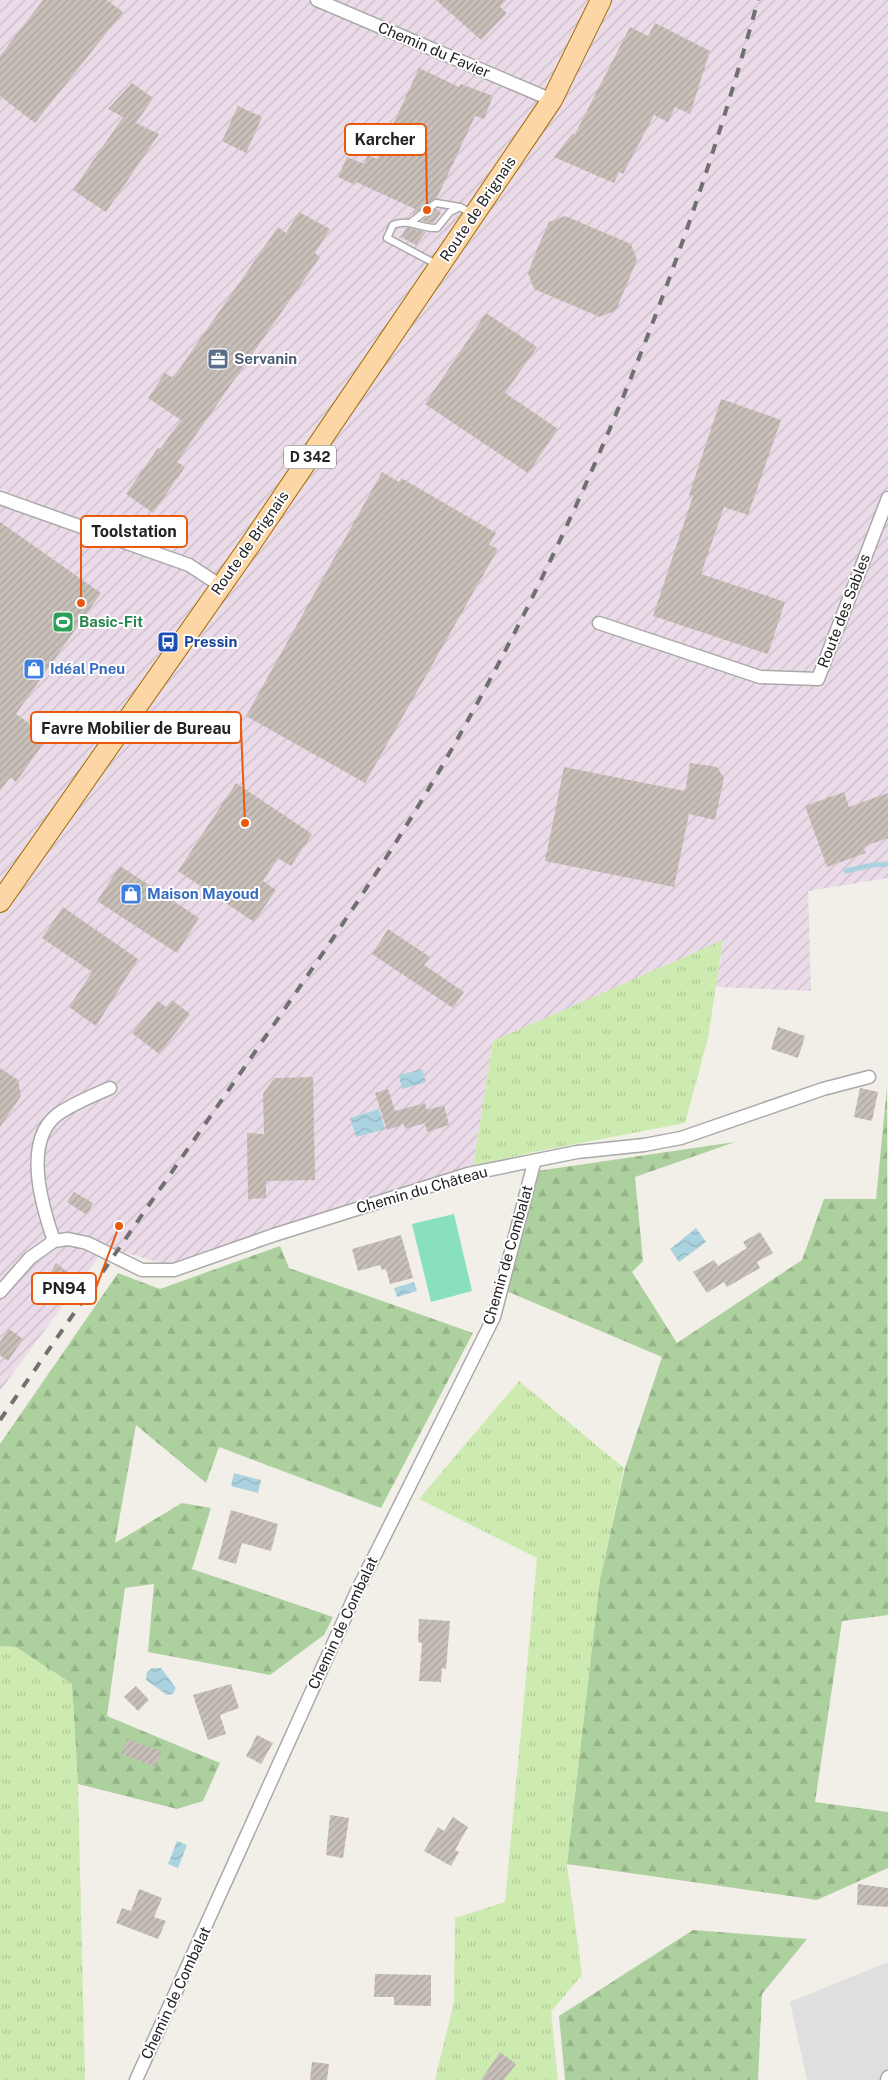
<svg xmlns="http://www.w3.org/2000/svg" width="888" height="2080" viewBox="0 0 888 2080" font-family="'Public Sans',sans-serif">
	<defs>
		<pattern id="industrial-furrows" width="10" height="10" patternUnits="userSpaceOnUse" patternTransform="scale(1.25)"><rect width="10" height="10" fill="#ebdbe8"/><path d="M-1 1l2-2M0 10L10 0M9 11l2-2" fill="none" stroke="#c9bcc7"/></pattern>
		<pattern id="grass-tufts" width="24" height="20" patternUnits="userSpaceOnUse" patternTransform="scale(1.25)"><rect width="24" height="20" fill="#cdebb0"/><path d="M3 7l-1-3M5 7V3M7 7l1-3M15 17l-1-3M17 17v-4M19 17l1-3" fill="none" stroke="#b0c997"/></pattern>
		<pattern id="forest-firs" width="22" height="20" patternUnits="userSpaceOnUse" patternTransform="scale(1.25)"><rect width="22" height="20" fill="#add19e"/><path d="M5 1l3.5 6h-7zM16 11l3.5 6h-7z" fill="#95b388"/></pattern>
		<pattern id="water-waves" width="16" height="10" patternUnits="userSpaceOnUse" patternTransform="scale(1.25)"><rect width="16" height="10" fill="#aad3df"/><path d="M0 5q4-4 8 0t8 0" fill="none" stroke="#92b5bf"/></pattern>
		<pattern id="building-hatch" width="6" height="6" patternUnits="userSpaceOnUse" patternTransform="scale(1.25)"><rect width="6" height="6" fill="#c7bfb8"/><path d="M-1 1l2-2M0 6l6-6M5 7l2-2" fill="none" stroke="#aba49e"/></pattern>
	</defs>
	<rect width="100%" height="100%" fill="#f2efe9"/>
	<polygon fill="#e0dfdf" points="888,1962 888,2080 807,2080 790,2002"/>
	<polygon fill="url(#industrial-furrows)" points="0,0 888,0 888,878 808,891 811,991 716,987 723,941 493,1041 473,1166 167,1265 106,1247 0,1391"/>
	<g fill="url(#grass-tufts)">
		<polygon points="723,940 708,1038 685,1123 534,1152 473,1166 493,1041"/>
		<polygon points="519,1381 624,1468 600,1579 567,1864 582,1975 551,2012 558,2080 435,2080 454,2002 455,1918 505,1902 537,1558 419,1499"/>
		<polygon points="0,1646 16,1647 72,1684 78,1784 85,2080 0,2080"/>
	</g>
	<g fill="url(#forest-firs)">
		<polygon points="887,1087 888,1615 842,1621 815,1802 888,1812 888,1868 817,1900 567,1864 600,1579 625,1468 662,1357 506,1291 537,1171 735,1142 635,1177 643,1261 632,1272 677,1343 802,1260 824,1199 876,1199"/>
		<polygon points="280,1246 289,1268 473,1333 381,1508 219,1447 206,1483 136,1425 115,1543 182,1503 211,1508 192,1569 333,1617 324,1635 270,1675 148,1652 154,1584 125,1588 107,1716 220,1763 203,1801 177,1809 78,1784 72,1684 16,1647 0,1646 0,1444 118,1273 160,1289"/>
		<polygon points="693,1930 807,1939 762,1994 758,2080 565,2080 559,2016"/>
	</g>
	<polygon fill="#88e0be" points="454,1214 472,1291 431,1302 412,1224"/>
	<g fill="url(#water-waves)">
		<polygon points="422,1069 426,1082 402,1089 399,1075"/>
		<polygon points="379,1109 385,1129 356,1137 350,1118"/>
		<polygon points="696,1228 706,1242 679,1262 670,1249"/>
		<polygon points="414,1282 417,1291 397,1297 394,1288"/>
		<polygon points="234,1473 261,1480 258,1493 231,1486"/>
		<polygon points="152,1668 161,1668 176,1688 173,1694 167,1695 146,1680 147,1672"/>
		<polygon points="177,1841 187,1845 178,1868 168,1864"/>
	</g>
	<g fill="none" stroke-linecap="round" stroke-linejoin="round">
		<polyline stroke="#aad3df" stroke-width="5" points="846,871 872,865 888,864"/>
	</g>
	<g fill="url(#building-hatch)">
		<polygon points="43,0 107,0 123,12 35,123 0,96 0,56"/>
		<polygon points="436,0 506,0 500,7 507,13 481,40"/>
		<polygon points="655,23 710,51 690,114 675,107 668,122 654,115 623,174 619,172 614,183 554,157 572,134 575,134 630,27 648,36"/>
		<polygon points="419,68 459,87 461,84 493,96 484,119 475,116 437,198 412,215 415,209 356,182 355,185 338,177 347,157 364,164 368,155 377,159"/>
		<polygon points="132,83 153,98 136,123 159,134 106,212 73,190 123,117 108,109"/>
		<polygon points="238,106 262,117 246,153 222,141"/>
		<polygon points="436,209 441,213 433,223 421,221"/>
		<polygon points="299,212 330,229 315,253 320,257 177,462 185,467 153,513 126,494 158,448 160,449 181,420 148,398 165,373 173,378 278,227 286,233"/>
		<polygon points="565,216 631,244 637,260 616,310 600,317 534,289 528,273 538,247 549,222"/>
		<polygon points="406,228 409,228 426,232 416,245 401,237"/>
		<polygon points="486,313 537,347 505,393 558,429 528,473 425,404"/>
		<polygon points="721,399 781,420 748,515 724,507 701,574 785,602 768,654 653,616 693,496 689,495"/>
		<polygon points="382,472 399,482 401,478 496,533 489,545 498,549 365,783 246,716"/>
		<polygon points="0,522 101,593 16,714 48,737 16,782 10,777 0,791"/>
		<polygon points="690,763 717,767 724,778 715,820 689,814 674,887 545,861 564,767 685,791"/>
		<polygon points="236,783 312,834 291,866 278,858 263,881 276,890 254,922 178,871"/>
		<polygon points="844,792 849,807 888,793 888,838 863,847 866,853 827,867 805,806"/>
		<polygon points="120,866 199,918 177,953 97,901"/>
		<polygon points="63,907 138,959 96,1026 69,1007 92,972 42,938"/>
		<polygon points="388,929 430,957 424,965 464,992 453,1008 372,954"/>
		<polygon points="172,1000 190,1014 159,1054 132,1033 158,1001 166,1007"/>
		<polygon points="778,1027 805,1036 798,1058 771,1049"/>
		<polygon points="0,1068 18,1080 21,1096 0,1127"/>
		<polygon points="313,1077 315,1180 266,1181 266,1198 248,1199 247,1133 264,1134 263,1094 274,1078"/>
		<polygon points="860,1088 878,1092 872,1121 854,1117"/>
		<polygon points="388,1089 395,1111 425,1103 427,1110 444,1105 449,1125 427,1132 425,1123 405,1129 404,1124 387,1130 375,1093"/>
		<polygon points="74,1192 93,1203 87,1215 67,1202"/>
		<polygon points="760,1232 773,1253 757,1262 760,1268 727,1287 724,1282 707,1293 693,1272 714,1260 718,1266 747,1248 743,1242"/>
		<polygon points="401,1235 413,1278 390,1284 386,1269 382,1270 380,1265 358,1271 352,1249"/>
		<polygon points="56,1263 69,1273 55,1294 43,1286"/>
		<polygon points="9,1329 23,1339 8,1361 0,1355 0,1342"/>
		<polygon points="231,1510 278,1524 271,1551 242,1543 236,1564 218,1559"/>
		<polygon points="419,1619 450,1621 446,1669 442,1668 441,1682 419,1681 422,1643 418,1642"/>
		<polygon points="231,1684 239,1708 220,1715 226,1734 208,1740 193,1695"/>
		<polygon points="136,1686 149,1700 138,1711 124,1697"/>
		<polygon points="257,1735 273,1743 261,1764 246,1756"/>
		<polygon points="127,1739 161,1751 156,1767 121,1754"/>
		<polygon points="330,1815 349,1818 343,1858 326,1855"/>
		<polygon points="453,1817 468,1827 455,1850 459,1852 451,1866 424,1851 438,1827 444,1831"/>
		<polygon points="858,1884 888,1888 888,1907 857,1905"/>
		<polygon points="139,1889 162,1898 154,1917 166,1921 158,1939 116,1923 122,1908 131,1911"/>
		<polygon points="375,1974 431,1975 431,2006 394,2005 394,1997 374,1997"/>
		<polygon points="500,2052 516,2064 504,2080 481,2080"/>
		<polygon points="312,2062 329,2064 327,2080 310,2080"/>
	</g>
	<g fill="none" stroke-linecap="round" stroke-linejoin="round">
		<g stroke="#a9a9a9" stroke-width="9">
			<g id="service">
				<polyline points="410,223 436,203 460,207"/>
				<path d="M436,264L387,238L393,225C408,218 421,229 437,228L450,212L460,207L471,213"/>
			</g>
		</g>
		<g stroke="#a9a9a9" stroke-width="15">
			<g id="minor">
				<polyline points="317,0 552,100"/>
				<polyline points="0,498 189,565 221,586"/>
				<polyline points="599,623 760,677 818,679 888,498"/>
				<path d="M54,1241C42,1206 22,1141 58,1114C74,1103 92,1096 110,1088"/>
				<polyline points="0,1292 30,1258 54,1241 68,1239 87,1243 142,1270 174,1270 274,1235 468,1174 577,1152 644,1145 681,1138 823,1089 869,1077"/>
				<polyline points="136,2080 357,1591 494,1317 534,1163"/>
				<polyline points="887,2080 888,2077"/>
			</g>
		</g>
		<g stroke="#a06b00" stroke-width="22">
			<polyline id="primary" points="0,902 250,545 552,100 601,0"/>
		</g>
		<use href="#service" stroke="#fff" stroke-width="6"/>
		<use href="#minor" stroke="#fff" stroke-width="12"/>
		<use href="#primary" stroke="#fcd6a4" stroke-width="20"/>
		<path stroke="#707070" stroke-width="4" stroke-dasharray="10 10" stroke-linecap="butt" d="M0,1420C82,1302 164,1183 246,1065C312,969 379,874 438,773C579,530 684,271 758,0"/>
	</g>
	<defs>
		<g id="office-square" transform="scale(1.125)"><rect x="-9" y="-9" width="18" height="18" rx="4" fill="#5c6f8a" stroke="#fff"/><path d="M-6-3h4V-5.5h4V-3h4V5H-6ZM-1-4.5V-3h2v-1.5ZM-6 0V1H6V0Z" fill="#fff"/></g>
		<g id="stadium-square" transform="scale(1.125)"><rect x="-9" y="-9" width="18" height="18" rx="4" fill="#2e9e5b" stroke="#fff"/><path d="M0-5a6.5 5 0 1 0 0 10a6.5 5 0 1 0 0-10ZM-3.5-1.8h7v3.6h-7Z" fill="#fff"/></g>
		<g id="bus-square" transform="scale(1.125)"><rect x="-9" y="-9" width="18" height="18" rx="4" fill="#1a4fb4" stroke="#fff"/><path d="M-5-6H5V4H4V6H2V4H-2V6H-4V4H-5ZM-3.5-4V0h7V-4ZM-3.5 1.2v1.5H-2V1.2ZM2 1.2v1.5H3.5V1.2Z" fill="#fff"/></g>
		<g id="shop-square" transform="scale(1.125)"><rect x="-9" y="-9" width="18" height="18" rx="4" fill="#3f7fe0" stroke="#fff"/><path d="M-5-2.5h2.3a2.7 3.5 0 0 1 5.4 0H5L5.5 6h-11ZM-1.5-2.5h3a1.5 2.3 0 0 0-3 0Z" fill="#fff"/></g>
	</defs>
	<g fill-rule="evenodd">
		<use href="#office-square" x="218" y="359"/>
		<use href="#stadium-square" x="63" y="622"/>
		<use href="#bus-square" x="168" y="642"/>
		<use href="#shop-square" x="34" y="669"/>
		<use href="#shop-square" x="131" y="894"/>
	</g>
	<g text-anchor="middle" stroke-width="4" stroke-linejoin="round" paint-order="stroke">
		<rect fill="#fff" stroke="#646464" stroke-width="1" x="284" y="445.5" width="52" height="23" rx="4"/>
		<g font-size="14" font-weight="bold" fill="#222">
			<text x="310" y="462">D 342</text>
		</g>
		<g font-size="15" fill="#222" stroke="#fff">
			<text transform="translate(434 50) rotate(23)" y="5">Chemin du Favier</text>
			<text transform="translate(478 209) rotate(-56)" y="5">Route de Brignais</text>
			<text transform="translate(250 543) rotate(-55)" y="5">Route de Brignais</text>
			<text transform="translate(844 611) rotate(-69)" y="5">Route des Sables</text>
			<text transform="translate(422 1190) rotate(-16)" y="5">Chemin du Château</text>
			<text transform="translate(508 1255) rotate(-74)" y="5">Chemin de Combalat</text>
			<text transform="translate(343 1623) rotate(-65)" y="5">Chemin de Combalat</text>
			<text transform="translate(176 1993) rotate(-65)" y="5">Chemin de Combalat</text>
		</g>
		<g font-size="15" font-weight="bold" fill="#4e5e75" stroke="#fff" text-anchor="start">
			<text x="234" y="364">Servanin</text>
		</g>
		<g font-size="15" font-weight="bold" fill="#27864d" stroke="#fff" text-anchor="start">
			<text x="79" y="627">Basic-Fit</text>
		</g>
		<g font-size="15" font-weight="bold" fill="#164399" stroke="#fff" text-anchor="start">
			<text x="184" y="647">Pressin</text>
		</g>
		<g font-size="15" font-weight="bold" fill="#366cbe" stroke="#fff" text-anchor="start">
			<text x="50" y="674">Idéal Pneu</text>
			<text x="147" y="899">Maison Mayoud</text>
		</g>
	</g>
	<path fill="none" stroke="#e8590c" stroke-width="2" d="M427 210L426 139M81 603L81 532M245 823L241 728M119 1226L96 1288"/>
	<g fill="#e8590c" stroke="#fff" stroke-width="2">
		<circle cx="427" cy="210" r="5"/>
		<circle cx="81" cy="603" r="5"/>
		<circle cx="245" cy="823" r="5"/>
		<circle cx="119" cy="1226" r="5"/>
	</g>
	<g fill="#fff" stroke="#e8590c" stroke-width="2">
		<rect x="345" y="124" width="81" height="31" rx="5"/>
		<rect x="81" y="516" width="106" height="31" rx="5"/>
		<rect x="31" y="712" width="210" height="31" rx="5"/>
		<rect x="32" y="1273" width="64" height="31" rx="5"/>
	</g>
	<g font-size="16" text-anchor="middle" font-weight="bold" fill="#222">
		<text x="385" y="145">Karcher</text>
		<text x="134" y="537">Toolstation</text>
		<text x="136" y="734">Favre Mobilier de Bureau</text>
		<text x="64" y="1294">PN94</text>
	</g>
</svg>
